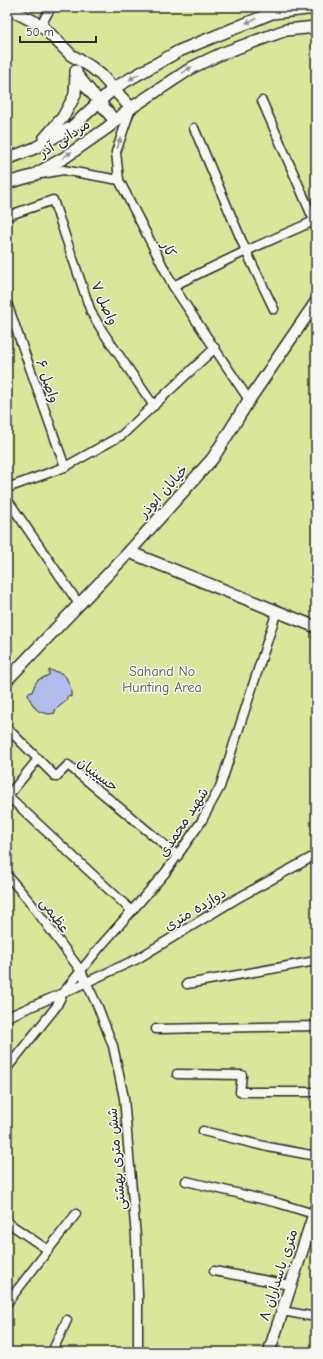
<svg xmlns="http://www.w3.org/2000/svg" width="323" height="1359" viewBox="0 0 323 1359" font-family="'Comic Neue','Playpen Sans Arabic',sans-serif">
	<rect width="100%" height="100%" fill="#e8eaf1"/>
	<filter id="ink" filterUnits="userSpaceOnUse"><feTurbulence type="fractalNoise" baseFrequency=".025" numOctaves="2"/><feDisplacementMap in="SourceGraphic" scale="8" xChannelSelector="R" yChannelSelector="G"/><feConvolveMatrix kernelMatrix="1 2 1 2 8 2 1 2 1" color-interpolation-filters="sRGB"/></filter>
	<g filter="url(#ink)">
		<rect fill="#dae699" stroke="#828862" x="7" y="7" width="309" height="1345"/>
		<polygon fill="#b2bced" stroke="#2b2b2b" points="49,670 61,673 66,677 71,689 71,697 68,696 65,702 55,710 55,713 49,714 40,712 35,708 29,698 28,693 32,692 35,684 38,680 49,675"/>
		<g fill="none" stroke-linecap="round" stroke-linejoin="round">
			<g stroke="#2b2b2b" stroke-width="11">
				<g id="street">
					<polyline points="41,25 51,7"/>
					<polyline points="262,101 316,225"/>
					<polyline points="131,108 116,152 119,180 173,286 249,400"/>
					<polyline points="194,128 246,251 274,309"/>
					<polyline points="41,174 63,170 119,180"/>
					<polyline points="7,216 53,200 91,312 103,332 154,406"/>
					<polyline points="173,286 246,251 314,221"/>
					<polyline points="7,303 65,467"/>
					<polyline points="7,488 65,467 122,435 215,348"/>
					<polyline points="7,499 79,604"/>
					<polyline points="7,728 56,777 68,765 178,856"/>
					<polyline points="38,759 8,796 132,911"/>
					<polyline points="7,875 30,902 81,971 98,1007 113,1046 124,1098 136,1237 138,1296 138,1352"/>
					<polyline points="187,984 316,961"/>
					<polyline points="7,1017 63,993 100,947 165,873 201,822 220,787 277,611"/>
					<polyline points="156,1029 316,1026"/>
					<polyline points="7,1068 56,1007 63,993 137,959 236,899 316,855"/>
					<polyline points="177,1074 242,1075 240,1092 316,1092"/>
					<polyline points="203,1131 268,1147 316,1156"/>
					<polyline points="186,1181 278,1203 314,1214"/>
					<polyline points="7,1222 48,1250"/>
					<polyline points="214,1271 290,1285"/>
					<polyline points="7,1303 76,1214"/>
					<polyline points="282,1311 316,1317"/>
					<polyline points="52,1352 67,1320"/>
				</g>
			</g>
			<g stroke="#2b2b2b" stroke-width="14">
				<g id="secondary">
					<polyline points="7,8 41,25 71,55 91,67 101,75 131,108"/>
					<polyline points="76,71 76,74 115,121"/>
					<polyline points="44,139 63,117 75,95 76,74"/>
					<polyline points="7,159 35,148 72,127 114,88 179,51 272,13 316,8"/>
					<polyline points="7,183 32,176 64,158 107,128 131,108 193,67 223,53 286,30 316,27"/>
					<polyline points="129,552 316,627"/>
					<polyline points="7,680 129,552 213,458 249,400 316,302"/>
					<polyline points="269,1352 316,1208"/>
				</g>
			</g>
			<use href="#street" stroke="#f6f6f2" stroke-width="8"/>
			<use href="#secondary" stroke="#f6f6f2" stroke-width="11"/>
		</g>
		<defs><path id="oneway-solid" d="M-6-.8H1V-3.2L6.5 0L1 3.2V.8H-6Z"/></defs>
		<g fill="#90908e">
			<use href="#oneway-solid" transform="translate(251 21) rotate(158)"/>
			<use href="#oneway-solid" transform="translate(187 70) rotate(-34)"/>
			<use href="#oneway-solid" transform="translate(134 77) rotate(150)"/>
			<use href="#oneway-solid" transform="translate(119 143) rotate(-73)"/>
			<use href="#oneway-solid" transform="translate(67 155) rotate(-34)"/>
		</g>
	</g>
	<g text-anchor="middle" stroke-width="3" stroke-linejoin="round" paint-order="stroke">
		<g font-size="14" fill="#2b2b2b" stroke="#f6f6f2">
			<text transform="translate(64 138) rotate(-33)" y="5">مردانی آذر</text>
			<text transform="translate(169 249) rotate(63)" y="5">کار</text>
			<text transform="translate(105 303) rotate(66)" y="5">واصل ۷</text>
			<text transform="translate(48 381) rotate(71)" y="5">واصل ۶</text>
			<text transform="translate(163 491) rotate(-48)" y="5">خیابان ابوذر</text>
			<text transform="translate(98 774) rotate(37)" y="5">حسینیان</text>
			<text transform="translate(183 822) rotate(-57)" y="5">شهید محمدی</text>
			<text transform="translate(195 909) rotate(-31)" y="5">دوازده متری</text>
			<text transform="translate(55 915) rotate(54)" y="5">عظیمی</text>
			<text transform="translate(116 1159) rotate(-95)" y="5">شش متری بهشتی</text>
			<text transform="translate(278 1275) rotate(-72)" y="5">۸ متری پاسداران</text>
		</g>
		<g font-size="14" fill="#575a46" stroke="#f6f6f2">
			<text x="162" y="676">Sahand No<tspan x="162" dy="16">Hunting Area</tspan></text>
		</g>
	</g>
	<rect width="323" height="1359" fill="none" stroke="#f6f6f2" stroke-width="24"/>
	<rect x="12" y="12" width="299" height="1335" fill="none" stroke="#2b2b2b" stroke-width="1.5" filter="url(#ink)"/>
	<path d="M20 36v6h76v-6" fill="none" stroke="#2b2b2b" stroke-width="2"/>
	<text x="26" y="36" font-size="12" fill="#2b2b2b" stroke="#f6f6f2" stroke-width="3" paint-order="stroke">50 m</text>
</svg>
